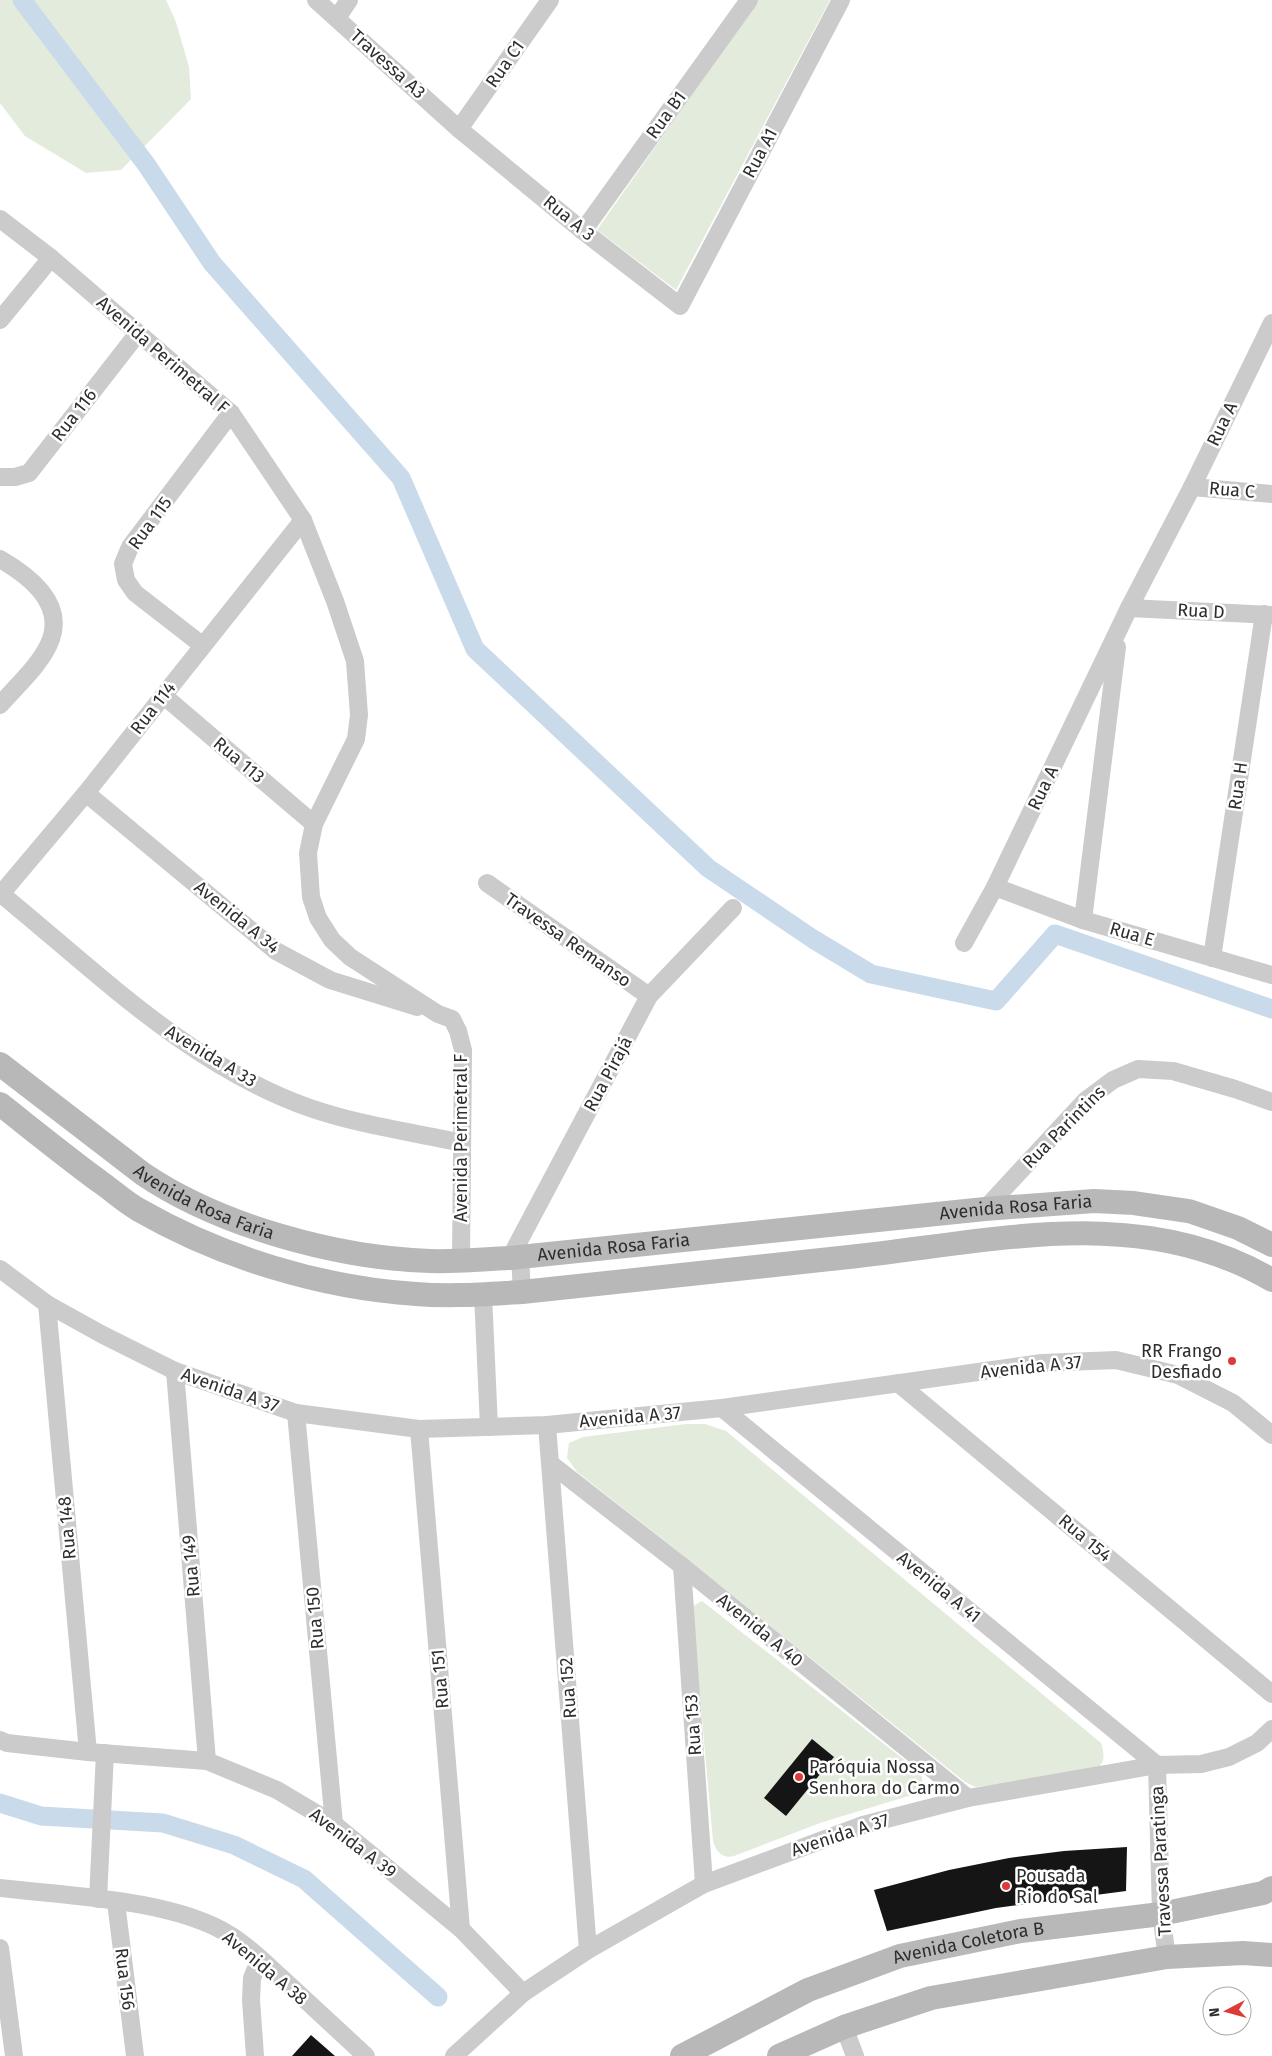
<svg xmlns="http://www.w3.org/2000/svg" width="1272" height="2056" viewBox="0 0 1272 2056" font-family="'Fira Sans',sans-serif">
	<rect width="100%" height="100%" fill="#fff"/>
	<g fill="#e3ebdc">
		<polygon points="0,0 166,0 176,22 189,67 191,99 121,170 86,173 25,136 0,103"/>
		<polygon points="758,0 830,0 676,290 597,230"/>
		<path d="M686,1424H705L726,1431L1101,1743C1108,1763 1100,1771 1081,1774L976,1787L965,1782L660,1537L577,1472L567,1458L569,1443L583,1437Z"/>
		<path d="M702,1601L921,1773L923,1784L915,1794L820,1823L734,1856C723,1859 716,1852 713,1841L692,1608L695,1605Z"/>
	</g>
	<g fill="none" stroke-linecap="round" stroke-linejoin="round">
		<g stroke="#c9daea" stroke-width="19">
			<polyline points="22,0 146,164 212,263 401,478 475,649 708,868 813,939 871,974 996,1001 1055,934 1272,1009"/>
			<polyline points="0,1803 41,1816 163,1823 234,1845 304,1879 438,1997"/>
		</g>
	</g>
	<g fill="#151515">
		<polygon points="812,1739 834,1757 786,1816 764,1798"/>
		<polygon points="1127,1847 1126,1891 996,1908 887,1931 874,1890 949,1870 1009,1858 1064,1851"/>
		<polygon points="311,2035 335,2056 292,2056"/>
	</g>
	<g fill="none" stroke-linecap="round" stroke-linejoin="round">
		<g stroke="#cbcbcb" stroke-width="18">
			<polyline points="316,0 459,129 583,231 680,306 841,0"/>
			<polyline points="337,18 349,0"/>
			<polyline points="459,129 550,0"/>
			<polyline points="0,219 51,258 231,413 303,520 335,601 355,661 359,715 356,739 314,824 308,853 311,897 318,918 332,940 350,957 438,1014 452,1019 458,1031 463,1050 461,1260"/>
			<polyline points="583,231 749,0"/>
			<polyline points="0,320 51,258"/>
			<polyline points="0,477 15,477 29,473 138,333"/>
			<polyline points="1192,487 1272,494"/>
			<path d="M0,559C28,575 64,602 51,639C42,664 17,685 0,705"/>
			<polyline points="1129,608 1272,615"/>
			<polyline points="202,645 135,593 126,580 123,564 130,547 231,413"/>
			<polyline points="164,696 314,824"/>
			<polyline points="86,793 276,951 330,980 417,1007"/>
			<polyline points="487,883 649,996"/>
			<polyline points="995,887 1083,920 1272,975"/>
			<path d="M0,893C97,972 190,1066 310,1108C359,1125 412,1132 462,1143"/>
			<polyline points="1,894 86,793 303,520"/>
			<polyline points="1083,920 1117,647"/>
			<polyline points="964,943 995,887 1129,608 1192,487 1272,323"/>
			<polyline points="1212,958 1264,614"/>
			<polyline points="985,1209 1085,1101 1113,1080 1138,1069 1173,1071 1235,1089 1272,1102"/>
			<polyline points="520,1257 522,1292"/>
			<polyline points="510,1258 649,996 733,908"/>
			<polyline points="0,1269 47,1304 103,1335 175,1371 296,1413 419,1429 547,1425 722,1408 1042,1363 1116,1360 1178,1375 1233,1403 1272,1435"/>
			<polyline points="483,1294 489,1427"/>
			<polyline points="47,1304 88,1752"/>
			<polyline points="175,1371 207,1761"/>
			<polyline points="898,1383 1272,1694"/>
			<polyline points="722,1408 1157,1765 1161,1914 1167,1957"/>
			<polyline points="296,1413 334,1824"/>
			<polyline points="547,1425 588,1950"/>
			<polyline points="419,1429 461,1929"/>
			<polyline points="551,1464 682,1566 968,1798"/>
			<polyline points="682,1566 704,1884"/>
			<polyline points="0,1740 7,1743 88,1752 207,1761 277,1790 334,1824 461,1929 523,1993"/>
			<path d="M0,1888C67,1896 173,1899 230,1935C250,1947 268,1966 285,1981C312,2006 339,2031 366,2056"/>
			<polyline points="98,1899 105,1753"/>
			<polyline points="116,1902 135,2056"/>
			<polyline points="0,1948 14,2056"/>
			<polyline points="844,2027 855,2056"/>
			<polyline points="255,2056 251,2000 252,1978 260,1959"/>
			<polyline points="454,2056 523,1993 588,1950 704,1884 863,1825 968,1798 1157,1765 1201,1764 1229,1757 1257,1743 1272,1729"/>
		</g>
		<g stroke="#b8b8b8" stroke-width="24">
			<path id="s1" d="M0,1064L143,1174C220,1226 337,1258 430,1261C456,1262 483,1259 510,1258L985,1209L1094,1201L1134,1203L1189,1211L1238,1228L1272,1245"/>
			<path d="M0,1104C33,1130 65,1156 99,1181C112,1190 125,1202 139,1210C221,1257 321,1288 416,1294C451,1297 486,1294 522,1292C631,1280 740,1268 849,1257C992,1242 1140,1202 1272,1280"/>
			<path id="s2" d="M682,2056L808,1990L900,1956L1021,1931L1161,1914L1263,1893L1272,1888"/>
			<polyline points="779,2056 844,2027 931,1998 1167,1957 1243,1953 1272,1955"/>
		</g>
	</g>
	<g fill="#dd3b38" stroke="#fff" stroke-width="2">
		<circle cx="1232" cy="1361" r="5"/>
		<circle cx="799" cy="1777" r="5"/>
		<circle cx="1006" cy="1886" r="5"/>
	</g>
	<g text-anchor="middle" stroke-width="5" stroke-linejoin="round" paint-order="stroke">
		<g font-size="18" fill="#2e2e2e" stroke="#fff">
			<text transform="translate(388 64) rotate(42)" y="6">Travessa A3</text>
			<text transform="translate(505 64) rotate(-55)" y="6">Rua C1</text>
			<text transform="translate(666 115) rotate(-54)" y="6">Rua B1</text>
			<text transform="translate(760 153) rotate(-62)" y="6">Rua A1</text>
			<text transform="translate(569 218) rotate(39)" y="6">Rua A 3</text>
			<text transform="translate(163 355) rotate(41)" y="6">Avenida Perimetral F</text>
			<text transform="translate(74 415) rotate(-52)" y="6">Rua 116</text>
			<text transform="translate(1222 424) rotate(-64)" y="6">Rua A</text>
			<text transform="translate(1232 490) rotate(5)" y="6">Rua C</text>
			<text transform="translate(150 523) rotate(-54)" y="6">Rua 115</text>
			<text transform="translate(1201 611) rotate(3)" y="6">Rua D</text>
			<text transform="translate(153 708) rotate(-52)" y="6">Rua 114</text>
			<text transform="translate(239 760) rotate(40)" y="6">Rua 113</text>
			<text transform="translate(1238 786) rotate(-82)" y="6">Rua H</text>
			<text transform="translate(1043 788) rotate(-64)" y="6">Rua A</text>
			<text transform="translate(237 917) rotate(39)" y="6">Avenida A 34</text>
			<text transform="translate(1132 934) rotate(16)" y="6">Rua E</text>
			<text transform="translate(568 940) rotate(35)" y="6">Travessa Remanso</text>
			<text transform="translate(211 1056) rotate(31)" y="6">Avenida A 33</text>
			<text transform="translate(608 1074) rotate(-62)" y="6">Rua Pirajá</text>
			<text transform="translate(1064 1127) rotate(-45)" y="6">Rua Parintins</text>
			<text transform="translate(461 1138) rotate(-90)" y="6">Avenida Perimetral F</text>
			<text dy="6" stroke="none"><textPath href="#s1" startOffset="248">Avenida Rosa Faria</textPath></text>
			<text dy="6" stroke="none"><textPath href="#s1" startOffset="1072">Avenida Rosa Faria</textPath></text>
			<text dy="6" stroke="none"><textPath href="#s1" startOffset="668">Avenida Rosa Faria</textPath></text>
			<text transform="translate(1031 1367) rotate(-6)" y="6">Avenida A 37</text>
			<text transform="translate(230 1390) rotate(19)" y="6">Avenida A 37</text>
			<text transform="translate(630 1417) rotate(-5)" y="6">Avenida A 37</text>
			<text transform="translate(67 1528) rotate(-95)" y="6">Rua 148</text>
			<text transform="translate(1085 1538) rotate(40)" y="6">Rua 154</text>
			<text transform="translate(191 1566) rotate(-95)" y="6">Rua 149</text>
			<text transform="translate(939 1587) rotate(39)" y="6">Avenida A 41</text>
			<text transform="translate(315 1618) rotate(-95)" y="6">Rua 150</text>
			<text transform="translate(760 1630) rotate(39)" y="6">Avenida A 40</text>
			<text transform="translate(440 1679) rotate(-95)" y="6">Rua 151</text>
			<text transform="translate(568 1688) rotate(-94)" y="6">Rua 152</text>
			<text transform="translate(693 1725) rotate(-94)" y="6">Rua 153</text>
			<text transform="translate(840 1835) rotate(-18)" y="6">Avenida A 37</text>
			<text transform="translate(353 1843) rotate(37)" y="6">Avenida A 39</text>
			<text transform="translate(1161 1861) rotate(-93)" y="6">Travessa Paratinga</text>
			<text dy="6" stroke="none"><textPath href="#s2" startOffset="310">Avenida Coletora B</textPath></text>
			<text transform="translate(265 1968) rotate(40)" y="6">Avenida A 38</text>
			<text transform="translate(125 1979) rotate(83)" y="6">Rua 156</text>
		</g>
		<g font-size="18" fill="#2e2e2e" stroke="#fff" text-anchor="start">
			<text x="1222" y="1357" text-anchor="end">RR Frango<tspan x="1222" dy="21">Desfiado</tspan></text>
			<text x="809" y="1773">Paróquia Nossa<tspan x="809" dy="21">Senhora do Carmo</tspan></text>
			<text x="1016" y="1882">Pousada<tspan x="1016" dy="21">Rio do Sal</tspan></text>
		</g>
	</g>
	<g transform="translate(1227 2011) rotate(264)"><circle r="24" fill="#ffffff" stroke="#ababab"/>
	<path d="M0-4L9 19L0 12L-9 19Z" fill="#dd3b38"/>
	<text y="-8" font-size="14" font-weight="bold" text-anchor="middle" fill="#2e2e2e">N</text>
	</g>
</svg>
